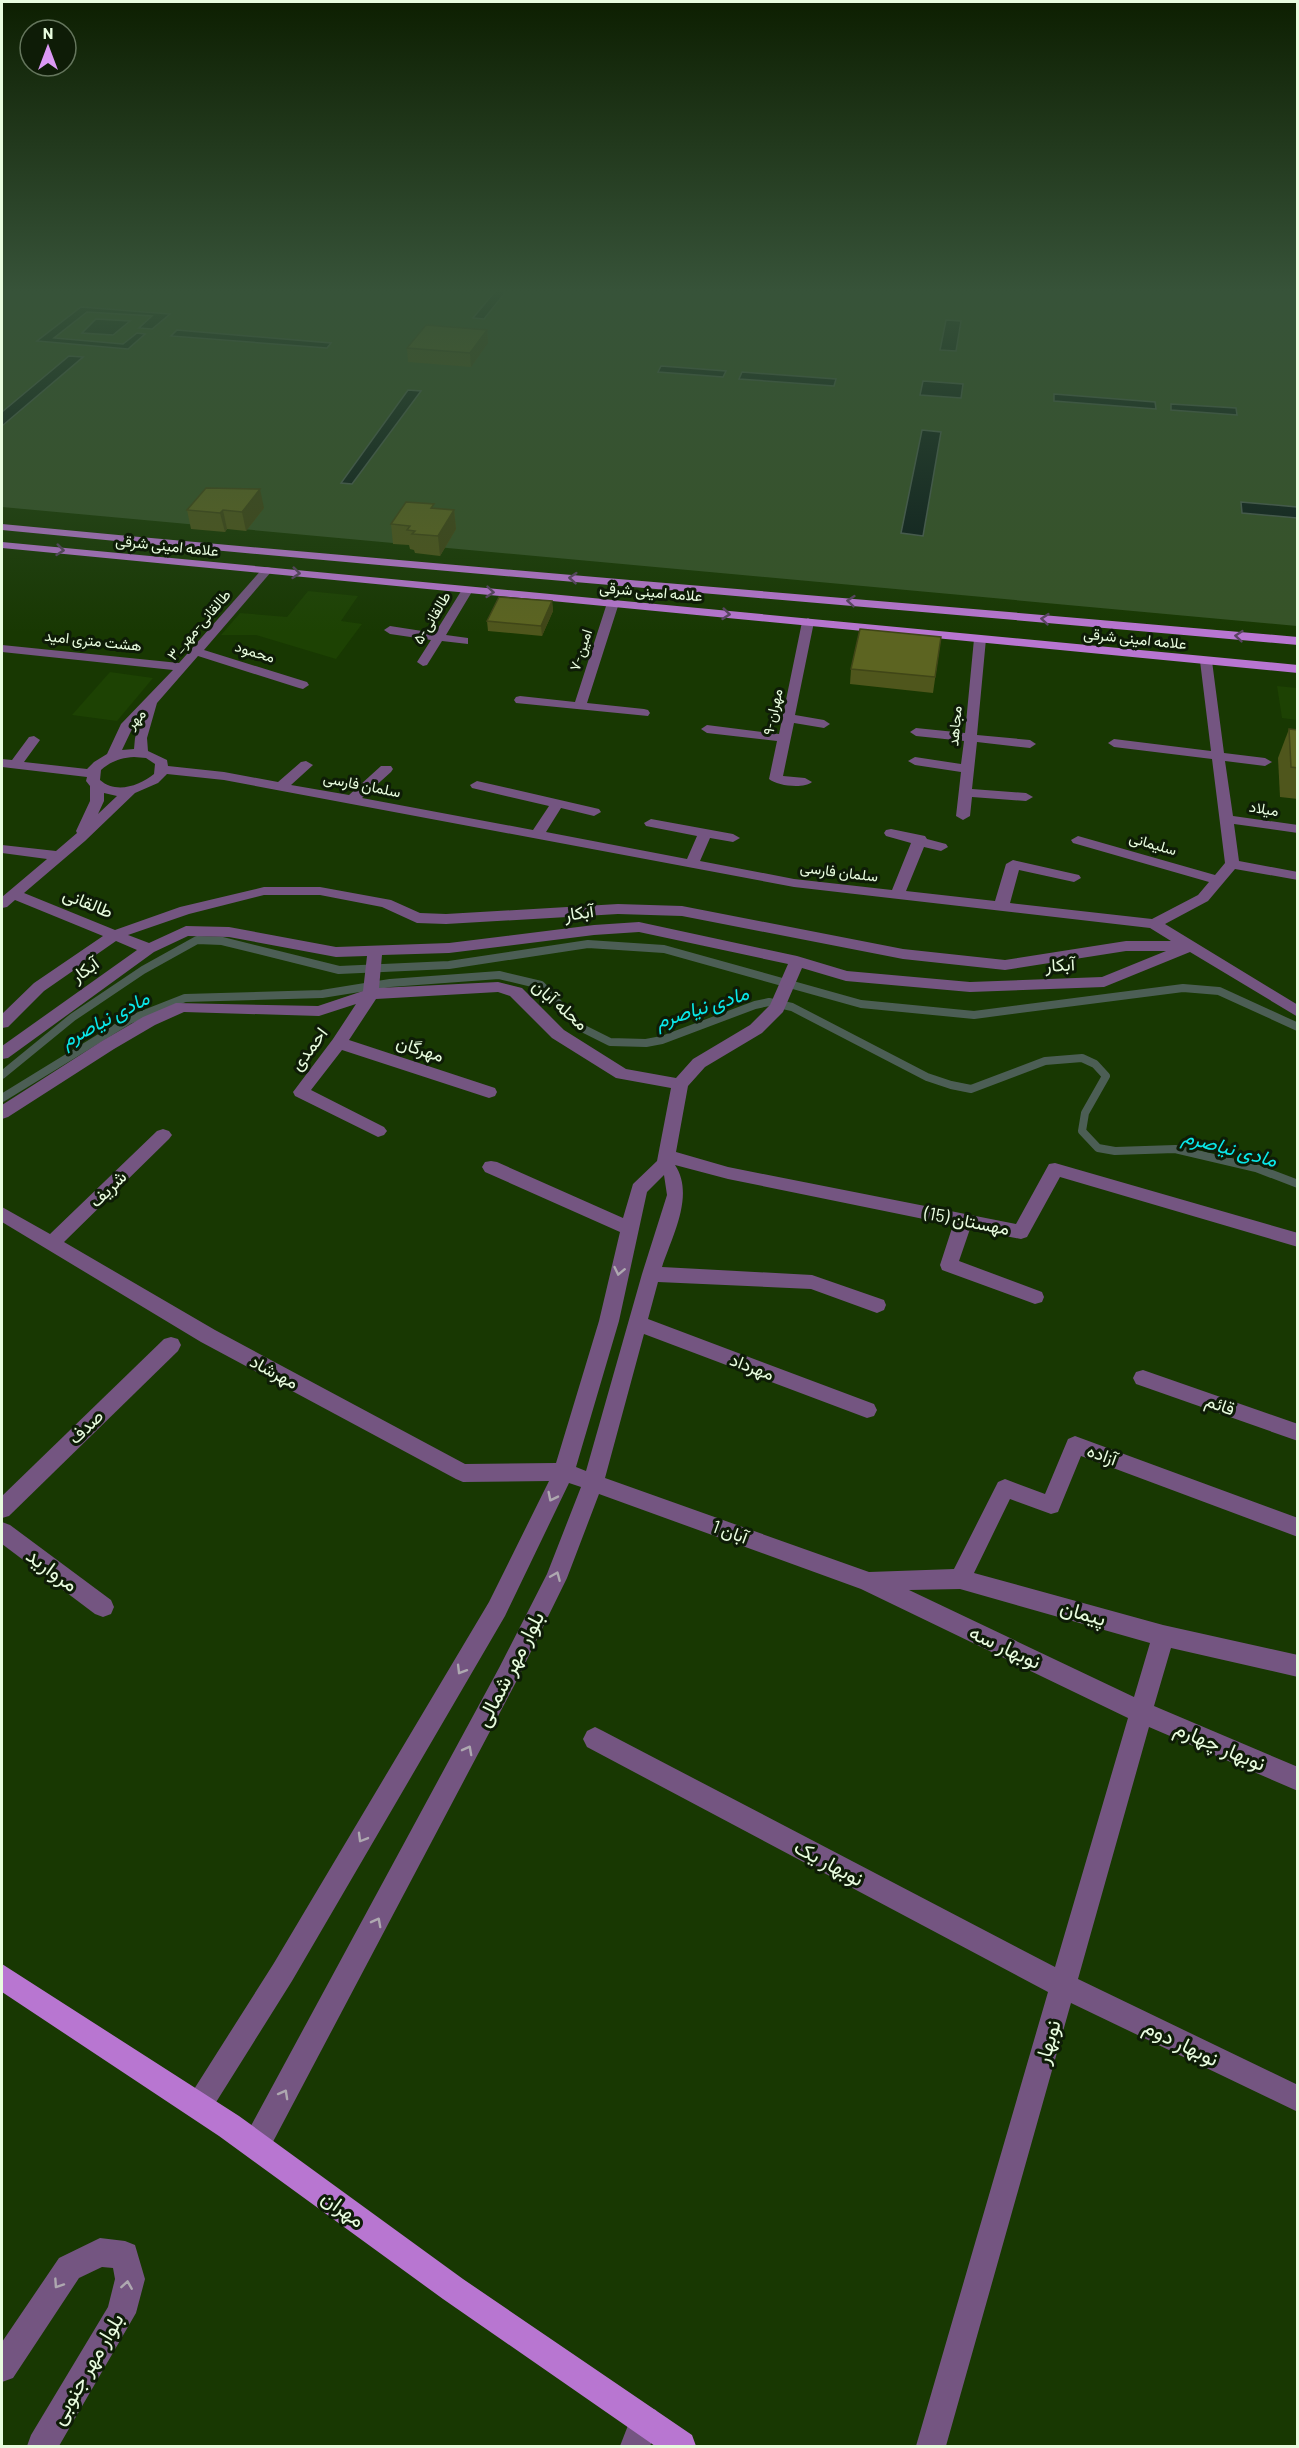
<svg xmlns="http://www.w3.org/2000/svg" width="1299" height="2448" viewBox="0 0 1299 2448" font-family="Barlow,Vazirmatn,sans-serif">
	<rect width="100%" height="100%" fill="#183802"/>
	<g fill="#1d4203">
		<polygon points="308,591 358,596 341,621 362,624 336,659 256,635 221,635 240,613 287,617"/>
		<polygon points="110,672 153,678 117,721 72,715"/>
		<polygon points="1277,686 1297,688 1297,720 1282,718"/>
	</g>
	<polygon fill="#365327" points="2,289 1297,289 1297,626 2,507"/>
	<g fill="#091a1a" stroke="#4c5e55" stroke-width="1.5">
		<polygon points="497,289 508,289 484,319 473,318"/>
		<polygon points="81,307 170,314 152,329 139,328 152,316 87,312 54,338 123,344 137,333 145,334 128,349 37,341"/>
		<polygon points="96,319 130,321 113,335 82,333"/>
		<polygon points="946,320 961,321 956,351 940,350"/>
		<polygon points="177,330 331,343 327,348 171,336"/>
		<polygon points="69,356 83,357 2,426 2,412"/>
		<polygon points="661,366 726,371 723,377 658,372"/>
		<polygon points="742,372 836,379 834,386 739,379"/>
		<polygon points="923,381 963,384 961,398 920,395"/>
		<polygon points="408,390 421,391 352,484 341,483"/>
		<polygon points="1054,394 1155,402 1156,409 1054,401"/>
		<polygon points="1171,404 1236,408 1237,415 1171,410"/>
		<polygon points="922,430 941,432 923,536 901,533"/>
		<polygon points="1241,502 1297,507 1297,518 1242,513"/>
	</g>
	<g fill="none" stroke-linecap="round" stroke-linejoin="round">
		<g stroke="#4c5e55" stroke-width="8">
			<polyline points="2,1075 73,1017 143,970 197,940 222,941 339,970 449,965 588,944 664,949 861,1004 974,1015 1183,988 1219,991 1298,1027"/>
			<polyline points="2,1098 129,1020 185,998 322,994 390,983 499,975 541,985 582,1028 610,1042 646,1043 662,1040 755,1005 769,1002 792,1007 927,1077 951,1085 971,1089 1045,1061 1082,1058 1095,1064 1106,1076 1085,1113 1082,1131 1098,1148 1115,1151 1175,1149 1256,1168 1298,1184"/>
		</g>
		<g fill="#745581" fill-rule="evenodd">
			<path d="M267,567L271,568V572L204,650L307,682L309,685L303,689L299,688L198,656L157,703L147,738L148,751L167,760L168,766L224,772L278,782L301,762L306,761L313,765L291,785L349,795L381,766H391L393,769L391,772L362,798L533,830L549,806L472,788L470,785L477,781L599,809L601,812L594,816L561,808L546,832L687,859L697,836L646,826L644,823L651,819L733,834L740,838L733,842L710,838L700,861L794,879L892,890L911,843L886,836L884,833L886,830L891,829L925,836L927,839L946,844L948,847L941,851L924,847L906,891L995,901L1006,864L1013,860L1079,875L1081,878L1074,882L1019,870L1010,903L1152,919L1198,895L1209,882L1073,843L1071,840L1078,836L1215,875L1225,863L1212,759L1114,747L1108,743L1114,739L1211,751L1200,661L1206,657L1212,661L1224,753L1265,758L1272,762L1265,766L1225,761L1233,816L1298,825V833L1234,824L1239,861L1298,872V880L1235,869L1208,901L1165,924L1298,1005V1017L1190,952L1104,987L970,992L846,981L802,968L783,1012L762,1033L705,1067L688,1086L676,1152L728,1167L1016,1224L1049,1164L1055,1163L1298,1233V1247L1060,1177L1027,1237L1021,1239L970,1229L959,1261L1042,1292L1044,1297L1042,1302L1035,1304L942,1270L940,1265L953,1225L728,1179L675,1165C695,1195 672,1236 662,1267L812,1275L884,1300L886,1305L884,1310L877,1313L811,1289L658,1282L648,1319L874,1404L877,1410L874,1416L867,1418L644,1334L605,1478L869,1572L954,1569L998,1482L1005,1479L1045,1494L1068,1439L1075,1436L1298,1518V1537L1081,1456L1058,1512L1051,1514L1010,1499L974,1573L1163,1625L1298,1655V1677L1171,1648L1154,1706L1298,1767V1791L1149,1727L1078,1979L1298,2085V2112L1071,2003L946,2446H916L1048,1992L587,1747L583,1739L587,1731L595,1727L603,1731L1055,1967L1128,1718L861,1589L599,1494L567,1578L515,1684L266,2155L256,2159L246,2155L242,2145L246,2135L499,1668L547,1574L581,1487L569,1483L505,1616L292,1981L208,2115L198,2119L188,2115L184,2105L274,1963L489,1602L549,1481L463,1482L456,1479L201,1342L2,1222V1207L50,1234L157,1131L163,1129L169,1131L172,1135L169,1139L64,1242L215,1330L465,1464L556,1463L599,1321L620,1232L485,1172L482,1167L485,1162L491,1161L497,1162L623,1218L633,1184L657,1161L671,1088L616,1078L552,1038L510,996L498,992L376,999L349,1040L495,1088L497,1092L495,1096L489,1098L342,1050L311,1090L384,1127L387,1131L384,1135L378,1137L295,1096L293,1092L333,1039L356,1004L319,1016L184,1012L155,1025L114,1049L8,1117L2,1119V1105L102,1041L143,1017L176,1003L318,1006L363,991L367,956L336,957L229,937L188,936L154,952L8,1058L2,1059V1046L137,950L116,941L44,991L8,1027L2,1028V1014L34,983L103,936L15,900L7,907L2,908V897L47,859L2,853V845L56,851L77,833L76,831L90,801V786L86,781L87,777L2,767V759L12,760L29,737L34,736L40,740L24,762L87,769L94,762L107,754L121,724L173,670L2,652V645L179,663L263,568ZM141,719L135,738L134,749L122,750L132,729ZM134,757L146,758L155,764L154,774C139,786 116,794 100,780L101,770C111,761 121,758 134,757ZM167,774L224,780L794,887L1150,928L1171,941H1126L1005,960L903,949L682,906L618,904L446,914L420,913L391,900L320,887H264L180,907L115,930L24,893L85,841L135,793L158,783ZM104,793L117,796L98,814L104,801ZM264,895H320L382,907L417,923L446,924L618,914L682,916L903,959L1005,970L1126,951H1166L1102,977L970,982L847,971L797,956L639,922L594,925L449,943L336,947L229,927L186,926L149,943L128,935L189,914ZM639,932L788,964L770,1005L750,1025L693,1059L676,1078L626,1069L564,1030L522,988L498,982L379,988L382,955L449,953L594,935ZM664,1175L667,1195L642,1274L586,1471L576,1467L619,1321L647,1192ZM960,1589L1150,1643L1134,1697L909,1590Z"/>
			<polygon points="467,587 473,590 446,635 468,638 468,644 442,641 427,665 423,666 417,662 431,640 390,634 384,630 390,626 435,633 463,588"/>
			<polygon points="613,600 619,603 587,703 644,709 648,710 650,713 648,716 516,703 514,700 516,697 520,696 575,702 607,603"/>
			<path d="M808,618L814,622L795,715L824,720L830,724L824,728L794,723L783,776L805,778L812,782C804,789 777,786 769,779L777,741L707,733L701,729L707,725L779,734L802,622Z"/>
			<polygon points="980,635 986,639 977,735 1030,740 1036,744 1030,748 977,742 972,789 1026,793 1033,797 1026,801 972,797 970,816 963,820 956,816 961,772 915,765 908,761 915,757 961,764 964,741 916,736 910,732 916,728 965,733 974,639"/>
			<polygon points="171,1337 178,1339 181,1345 178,1351 9,1516 2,1518 2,1496 164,1339"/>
			<polygon points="1143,1370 1298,1424 1298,1441 1136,1384 1133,1378 1136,1372"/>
			<polygon points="2,1522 10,1525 111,1600 114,1607 111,1614 103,1617 95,1614 2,1544"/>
			<polygon points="100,2238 125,2241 135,2245 145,2279 136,2313 59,2446 27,2446 31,2435 108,2307 115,2279 113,2268 102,2267 79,2278 13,2378 2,2382 2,2342 59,2258"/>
			<polygon points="645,2406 656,2410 660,2421 650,2446 620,2446 634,2410"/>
		</g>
		<g fill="#b876d1" fill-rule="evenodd">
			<path d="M2,524C433,565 866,599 1298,637V645C866,606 433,572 2,530Z"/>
			<polygon points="2,542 1298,665 1298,673 2,548"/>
			<polygon points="2,1964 239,2116 463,2279 692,2435 696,2446 655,2446 443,2299 219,2136 2,1992"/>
		</g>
	</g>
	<g fill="#4f561c">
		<polygon points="487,330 488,343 471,367 408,362 407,348"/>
		<polygon points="264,508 246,531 227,529 225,532 191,529 187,510"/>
		<polygon points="434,508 454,510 456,529 440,556 415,553 414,550 410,549 409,545 393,544 391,524"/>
		<polygon points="552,601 553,611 542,636 488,631 487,621"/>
		<polygon points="941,637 933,693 850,684 851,669"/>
		<polygon points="1289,729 1298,730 1298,799 1280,797 1278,758"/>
	</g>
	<g fill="#404617">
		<polygon points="487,330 488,343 471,367 470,353"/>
		<polygon points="260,489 264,508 246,531 242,512"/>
		<polygon points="223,510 227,529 225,532 220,513"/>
		<polygon points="454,510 456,529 440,556 438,536"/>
		<polygon points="552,601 553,611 542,636 541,626"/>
	</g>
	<g fill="#5c6421" stroke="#404617" stroke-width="1.5">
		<polygon points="426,325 487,330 470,353 407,348"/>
		<polygon points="206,488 260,489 242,512 223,510 220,513 187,510"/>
		<polygon points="406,502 434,504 431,508 454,510 438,536 412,534 415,531 407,530 410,526 391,524"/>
		<polygon points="499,597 552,601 541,626 487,621"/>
		<polygon points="860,629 941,637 935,677 851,669"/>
		<polygon points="1289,729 1298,730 1298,768 1291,767"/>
	</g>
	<defs><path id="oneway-chevron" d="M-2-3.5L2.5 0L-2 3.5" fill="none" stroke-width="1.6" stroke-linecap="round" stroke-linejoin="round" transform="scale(1.5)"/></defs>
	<g stroke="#5a4462">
		<use href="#oneway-chevron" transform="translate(60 550) rotate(6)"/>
		<use href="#oneway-chevron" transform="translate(296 573) rotate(6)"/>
		<use href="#oneway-chevron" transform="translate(573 578) rotate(-176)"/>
		<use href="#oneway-chevron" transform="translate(490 592) rotate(5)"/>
		<use href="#oneway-chevron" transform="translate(851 601) rotate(-175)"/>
		<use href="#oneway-chevron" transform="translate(726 614) rotate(6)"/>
		<use href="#oneway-chevron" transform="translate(1045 619) rotate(-175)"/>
		<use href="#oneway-chevron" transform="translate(1239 636) rotate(-175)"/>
	</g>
	<g stroke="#aea8b0">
		<use href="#oneway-chevron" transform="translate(619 1271) rotate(102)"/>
		<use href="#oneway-chevron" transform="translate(552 1497) rotate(116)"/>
		<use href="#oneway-chevron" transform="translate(556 1576) rotate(-67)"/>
		<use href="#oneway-chevron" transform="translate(461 1670) rotate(121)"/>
		<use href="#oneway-chevron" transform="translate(468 1750) rotate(-62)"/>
		<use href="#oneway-chevron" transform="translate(362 1838) rotate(120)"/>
		<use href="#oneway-chevron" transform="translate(377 1922) rotate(-62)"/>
		<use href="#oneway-chevron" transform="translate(284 2094) rotate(-61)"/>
		<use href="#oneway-chevron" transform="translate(58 2284) rotate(124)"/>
		<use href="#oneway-chevron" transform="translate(127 2285) rotate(-81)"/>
	</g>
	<linearGradient id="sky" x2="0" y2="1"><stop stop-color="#0d1f01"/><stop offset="0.46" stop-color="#375339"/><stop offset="1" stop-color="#375339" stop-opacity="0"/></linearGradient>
	<rect width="1299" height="632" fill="url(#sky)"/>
	<g text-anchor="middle" stroke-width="6" stroke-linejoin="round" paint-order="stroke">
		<g font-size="15" fill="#e8fcdf" stroke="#0e1c07">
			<text transform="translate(167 546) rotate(6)" y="5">علامه امینی شرقی</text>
			<text transform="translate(651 592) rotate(5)" y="5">علامه امینی شرقی</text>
			<text transform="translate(432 618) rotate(-59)" y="5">۵-طالقانی</text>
			<text transform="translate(199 625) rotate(-49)" y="5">۳_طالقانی-مهر</text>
			<text transform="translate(1135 639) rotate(6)" y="5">علامه امینی شرقی</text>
			<text transform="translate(93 641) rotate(6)" y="5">هشت متری امید</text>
			<text transform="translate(581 650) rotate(-72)" y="5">۷-امین</text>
			<text transform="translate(255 652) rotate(17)" y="5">محمود</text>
			<text transform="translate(773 712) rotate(-78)" y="5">۹-مهران</text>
			<text transform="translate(136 719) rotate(-48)" y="5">مهر</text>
			<text transform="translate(955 726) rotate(-85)" y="5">مجاهد</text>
			<text transform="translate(362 785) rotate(11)" y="5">سلمان فارسی</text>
			<text transform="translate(1264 809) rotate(9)" y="5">میلاد</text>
			<text transform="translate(1153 844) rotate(16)" y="5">سلیمانی</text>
			<text transform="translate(839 872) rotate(7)" y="5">سلمان فارسی</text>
		</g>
		<g font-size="18" fill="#e8fcdf" stroke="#0e1c07">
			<text transform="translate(88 903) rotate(22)" y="6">طالقانی</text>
			<text transform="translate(579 913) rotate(-8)" y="6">آبکار</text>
			<text transform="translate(1060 965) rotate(-3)" y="6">آبکار</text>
			<text transform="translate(85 970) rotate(-36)" y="6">آبکار</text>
			<text transform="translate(560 1005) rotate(41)" y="6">محله آبان</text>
			<text transform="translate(309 1049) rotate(-53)" y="6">احمدی</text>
			<text transform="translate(420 1049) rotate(18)" y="6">مهرگان</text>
			<text transform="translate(108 1189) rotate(-44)" y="6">شریف</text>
			<text transform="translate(967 1221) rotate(11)" y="6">مهستان (15)</text>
			<text transform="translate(752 1367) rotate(21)" y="6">مهرداد</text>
			<text transform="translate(274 1372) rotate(28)" y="6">مهرشاد</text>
			<text transform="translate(1220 1405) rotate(20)" y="6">قائم</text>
			<text transform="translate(86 1427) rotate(-44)" y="6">صدف</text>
			<text transform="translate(1102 1455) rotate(20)" y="6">آزاده</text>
			<text transform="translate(730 1532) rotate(20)" y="6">1 آبان</text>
		</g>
		<g font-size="20" font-style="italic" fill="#0ae8ea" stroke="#0e1c07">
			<text transform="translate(702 1007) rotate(-18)" y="7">مادی نیاصرم</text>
			<text transform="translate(105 1019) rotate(-28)" y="7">مادی نیاصرم</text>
			<text transform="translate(1230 1148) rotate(15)" y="7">مادی نیاصرم</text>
		</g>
		<g font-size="21" fill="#e8fcdf" stroke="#0e1c07">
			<text transform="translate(52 1570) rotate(36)" y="7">مروارید</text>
			<text transform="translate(1083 1613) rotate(16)" y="7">پیمان</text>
			<text transform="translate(1005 1647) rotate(25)" y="7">نوبهار سه</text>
			<text transform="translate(510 1669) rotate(-63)" y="7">بلوار مهر شمالی</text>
			<text transform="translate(1220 1746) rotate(23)" y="7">نوبهار چهارم</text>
			<text transform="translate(829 1863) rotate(28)" y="7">نوبهار یک</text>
			<text transform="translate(1048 2042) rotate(-74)" y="7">نوبهار</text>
			<text transform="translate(1181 2043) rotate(26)" y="7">نوبهار دوم</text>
			<text transform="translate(343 2209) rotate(36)" y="7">مهران</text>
			<text transform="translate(87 2369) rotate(-60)" y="7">بلوار مهر جنوبی</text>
		</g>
	</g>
	<rect width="1299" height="2448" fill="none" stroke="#e8fcdf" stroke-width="6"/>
	<g transform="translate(48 48)"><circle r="28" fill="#0e1c07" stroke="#65765d" stroke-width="1.5"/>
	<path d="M0-4.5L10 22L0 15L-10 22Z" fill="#db99f5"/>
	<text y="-9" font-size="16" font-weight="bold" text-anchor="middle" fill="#e8fcdf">N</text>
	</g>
</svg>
